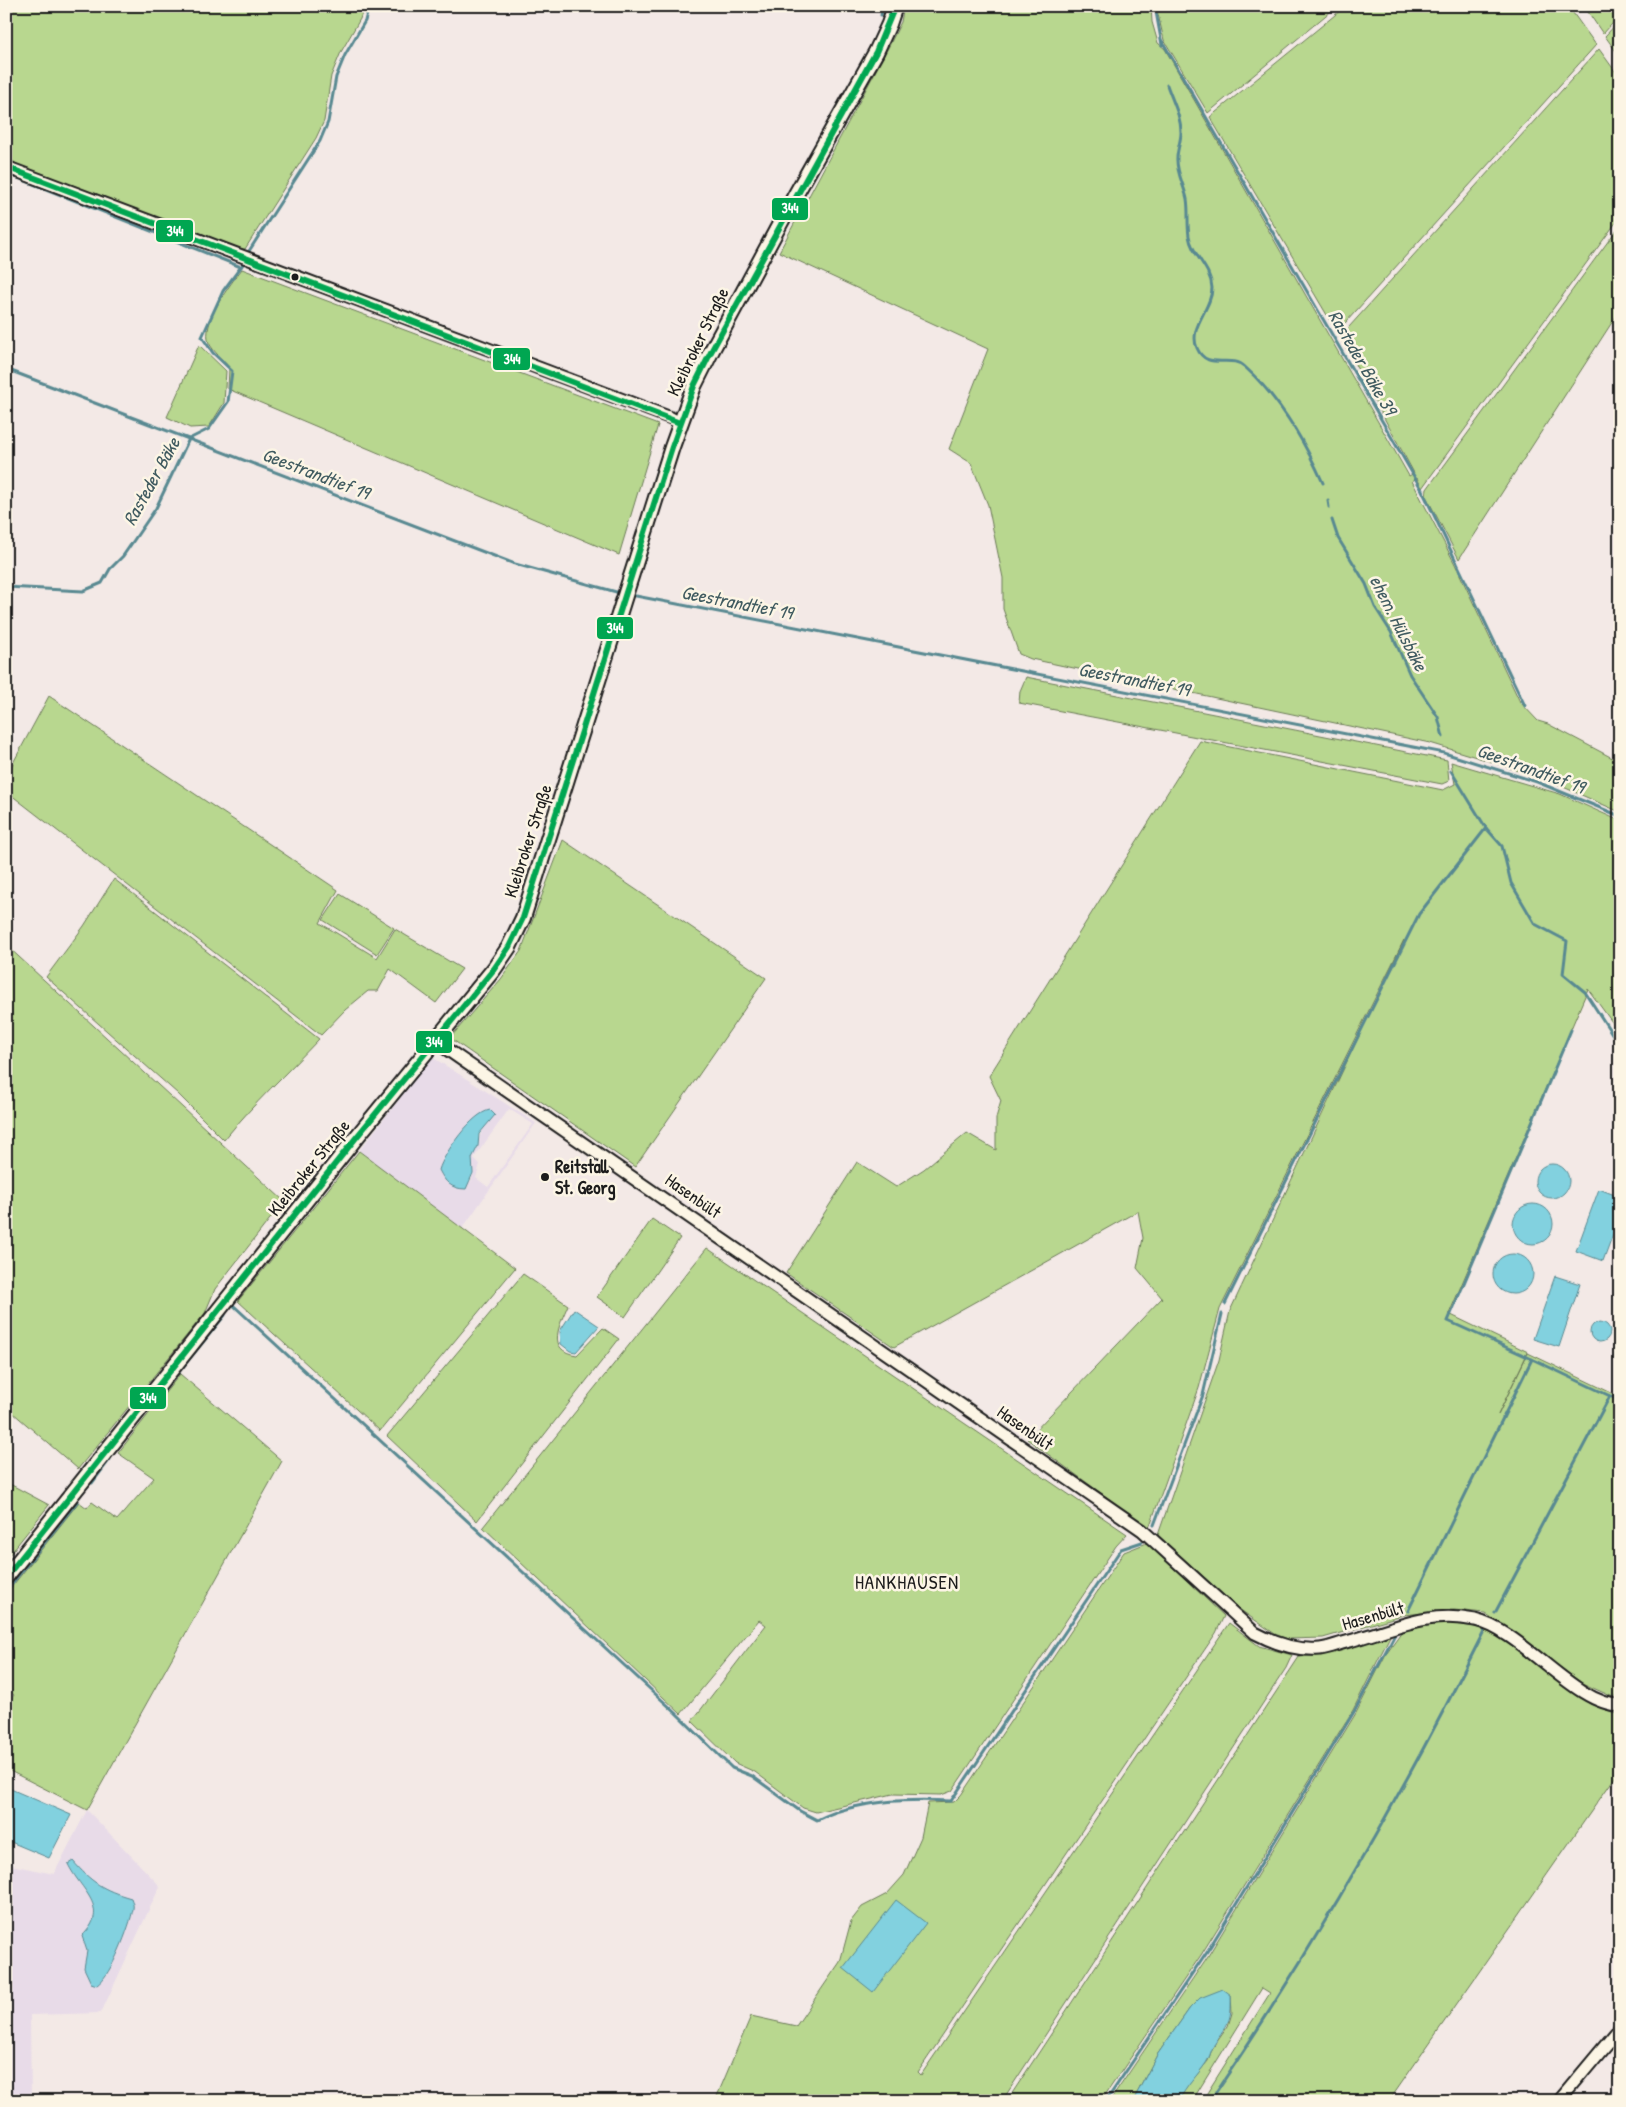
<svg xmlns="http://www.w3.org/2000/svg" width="1626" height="2107" viewBox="0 0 1626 2107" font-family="'Patrick Hand',sans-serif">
	<rect width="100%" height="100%" fill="#f3e9e6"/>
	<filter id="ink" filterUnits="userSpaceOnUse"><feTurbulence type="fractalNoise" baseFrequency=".02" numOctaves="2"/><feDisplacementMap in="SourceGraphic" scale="10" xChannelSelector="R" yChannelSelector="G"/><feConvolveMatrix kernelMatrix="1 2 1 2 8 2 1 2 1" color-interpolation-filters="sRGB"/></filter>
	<g filter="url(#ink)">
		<g fill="#e8dbe8" fill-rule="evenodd">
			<path d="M432,1057L536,1123L462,1229L359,1151ZM509,1109L533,1124L488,1187L476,1178L480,1164L474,1158ZM468,1125H484L472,1158L473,1173L471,1182L442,1160Z"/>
			<polygon points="87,1810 160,1886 101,2013 30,2015 31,2101 6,2101 6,1864 54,1874"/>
		</g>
		<g fill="#b8d78f" stroke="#6a7a56">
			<polygon points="7,6 364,6 360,19 341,52 331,76 324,121 316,138 245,249 236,249 28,171 6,157"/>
			<polygon points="904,6 1151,6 1152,22 1158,43 1165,49 1409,476 1414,473 1340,337 1599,49 1620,78 1620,217 1422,488 1417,478 1412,481 1455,564 1520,702 1538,721 1548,724 1620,762 1620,812 1561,786 1496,763 1430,743 1031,659 1019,654 1003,609 1003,578 988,505 971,463 949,449 988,349 779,252 889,46 901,22"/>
			<polygon points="1156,6 1337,6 1208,113 1164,40"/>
			<polygon points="1346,6 1568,6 1596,45 1337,332 1210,117"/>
			<polygon points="1584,6 1620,6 1620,15 1603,34"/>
			<polygon points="1620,20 1620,57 1605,36"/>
			<polygon points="1620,225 1620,310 1459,559 1426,496 1427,489"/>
			<path d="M242,269L658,425L619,555L228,389L229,367C223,360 213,351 209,343C201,323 230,284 242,269Z"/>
			<polygon points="199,345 226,371 224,403 209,427 190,428 167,417"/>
			<polygon points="1026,677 1447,760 1449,781 1442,784 1019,703 1020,691"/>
			<polygon points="49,696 338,890 320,923 377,958 395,929 462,969 436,1003 390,969 378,991 368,991 345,1010 321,1035 6,791 6,776"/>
			<polygon points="1200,741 1443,790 1455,784 1451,762 1560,794 1620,821 1620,1033 1588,989 1449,1314 1528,1352 1498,1415 1528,1353 1620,1397 1620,1693 1613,1697 1582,1683 1485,1613 1454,1610 1403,1615 1323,1638 1288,1639 1275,1634 1239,1609 1158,1535 1219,1360 1230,1311 1404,940 1220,1309 1199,1388 1149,1528 1027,1439 1162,1298 1137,1268 1143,1238 1138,1211 894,1347 786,1273 857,1162 896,1187 924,1169 967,1133 996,1150 996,1118 1001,1101 989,1076"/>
			<polygon points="563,840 766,978 635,1167 450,1038 501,979 521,951"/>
			<path d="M114,879L319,1039C287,1073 253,1104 224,1140L178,1094L46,977L84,926Z"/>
			<polygon points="340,894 394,928 377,954 323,920"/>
			<polygon points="6,945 284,1201 215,1289 205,1313 78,1469 12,1412 6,1427"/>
			<polygon points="359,1151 515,1268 380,1431 238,1301"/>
			<polygon points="652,1219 680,1238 625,1317 597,1297"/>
			<polygon points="707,1248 1127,1534 1116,1546 952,1791 941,1795 893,1794 816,1812 803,1808 755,1772 735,1763 692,1721 766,1625 759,1620 681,1714 483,1527"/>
			<path d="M523,1274L568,1305C560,1324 545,1351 577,1355L603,1328L619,1339L477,1521L387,1436Z"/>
			<polygon points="180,1374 282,1461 87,1810 6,1769 6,1706 14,1695 6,1688 6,1594 79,1502 87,1508 92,1502 117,1520 154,1478 118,1453"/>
			<polygon points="6,1482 49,1505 6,1559"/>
			<polygon points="1147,1543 1224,1616 1216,1633 918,2072 921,2075 1229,1623 1259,1646 1292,1655 1286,1668 1002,2101 715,2101 751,2016 796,2026 840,1962 851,1921 862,1907 887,1894 904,1875 921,1837 928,1803 954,1802 961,1795 1124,1552"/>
			<polygon points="1444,1622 1491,1630 1590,1704 1620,1715 1620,1770 1389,2101 1202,2101 1270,1993 1262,1988 1192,2101 1179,2101 1184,2090 1208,2061 1212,2049 1228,2026 1232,2013 1231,1995 1190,2008 1157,2055 1133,2101 1110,2101 1208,1956 1356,1713 1387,1652 1402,1631"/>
			<polygon points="1391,1634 1353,1710 1201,1955 1101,2101 1007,2101 1299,1657 1321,1655"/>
		</g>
		<g fill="#82d1df" stroke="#598991">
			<path d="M490,1110L495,1115L479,1134L478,1146L472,1158L473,1173L466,1189C451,1189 445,1182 439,1170C444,1153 472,1113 490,1110Z"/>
			<circle cx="1552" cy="1181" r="17"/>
			<polygon points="1599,1189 1620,1197 1620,1215 1603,1261 1576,1251"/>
			<circle cx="1533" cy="1224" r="20"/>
			<circle cx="1513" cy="1274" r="20"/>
			<polygon points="1555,1276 1580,1284 1559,1347 1533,1339"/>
			<polygon points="574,1309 599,1326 576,1352 570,1351 561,1344 560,1331"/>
			<circle cx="1600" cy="1332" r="10"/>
			<polygon points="6,1787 71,1815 49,1858 6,1840"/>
			<path d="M73,1861C91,1882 103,1890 131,1898C132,1901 134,1905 133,1909C130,1926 111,1976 97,1985L91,1983L84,1968L87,1951L82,1936C112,1908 80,1890 68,1864Z"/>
			<polygon points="896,1900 926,1923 873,1992 843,1968"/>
			<path d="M1223,1989L1231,1995C1232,2022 1228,2023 1214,2045C1211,2050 1210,2057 1206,2063C1197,2076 1186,2086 1179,2101H1133L1157,2055L1190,2008L1200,1998Z"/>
		</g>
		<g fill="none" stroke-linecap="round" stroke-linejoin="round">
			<g stroke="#598991" stroke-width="3">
				<polyline points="1155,6 1162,45"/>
				<polyline points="881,15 883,6"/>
				<polyline points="1162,41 1422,490 1525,706"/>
				<path d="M1167,85C1172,100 1181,116 1181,132C1181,141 1177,150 1177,158C1176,172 1184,185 1187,199C1189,211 1187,224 1189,236C1192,256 1211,267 1212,288C1212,309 1188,327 1197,348C1207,372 1231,353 1245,367C1280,399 1304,440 1323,483"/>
				<polyline points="6,173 241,267"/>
				<polyline points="249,251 320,141 328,122 336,77 345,55 365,21 369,6"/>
				<polyline points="6,369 515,564 620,593"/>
				<polyline points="1328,501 1329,507"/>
				<polyline points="1332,520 1338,538 1366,584 1375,607 1391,632 1410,675 1438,717 1443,737"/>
				<polyline points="6,587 83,591 102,583 110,569 123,556 156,508 189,439 209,429 228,402 232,371 213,353 202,337 223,291 243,264"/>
				<polyline points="636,596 1444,753 1537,782 1620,816"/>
				<polyline points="1451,771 1486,828 1502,846 1511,883 1535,924 1567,941 1563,974 1585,992 1620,1046"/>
				<polyline points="1225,1304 1419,914 1486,828"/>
				<path d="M233,1305L676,1713L732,1768L752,1776L800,1811L817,1820C856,1800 908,1799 951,1801L1121,1549L1142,1542"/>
				<polyline points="1532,1359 1448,1321 1571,1030"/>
				<polyline points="144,1415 225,1315"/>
				<polyline points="92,1483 110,1459"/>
				<polyline points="1154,1525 1203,1395 1222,1314"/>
				<polyline points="6,1591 77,1502"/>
				<polyline points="1408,1611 1532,1359 1610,1396"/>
				<polyline points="1495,1613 1610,1396 1620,1401"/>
				<polyline points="1106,2101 1210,1947 1355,1710 1395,1634"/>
				<path d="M1210,2101C1312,1951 1403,1794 1484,1631"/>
			</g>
			<g stroke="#1c1c1c" stroke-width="15">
				<g id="minor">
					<polyline points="6,167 671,418 680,423"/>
					<path d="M435,1041L1142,1530L1255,1633C1274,1643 1298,1651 1320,1649C1329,1648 1338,1644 1346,1642C1392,1630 1426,1610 1475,1620C1523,1631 1575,1705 1620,1705"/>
					<polyline points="1559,2101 1620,2028"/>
				</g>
			</g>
			<g stroke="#1c1c1c" stroke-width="18">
				<polyline id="tertiary" points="6,1577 355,1139 494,969 509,947 523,918 672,447 694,386 712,350 796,194 876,52 889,24 895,6"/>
			</g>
			<use href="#minor" stroke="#fcf5e5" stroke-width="11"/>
			<use href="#tertiary" stroke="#fcf5e5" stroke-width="14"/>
			<g stroke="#fcf5e5" stroke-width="10">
				<g id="bus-1">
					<polyline points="6,167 680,423"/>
					<polyline points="6,1577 355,1139 494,969 509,947 523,918 672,447 694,386 712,350 876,52 895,6"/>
				</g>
			</g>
			<use href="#bus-1" stroke="#00a651" stroke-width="6"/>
		</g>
	</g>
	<g fill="#1c1c1c" stroke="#fcf5e5" stroke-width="2">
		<circle cx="295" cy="277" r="4.5"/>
		<circle cx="545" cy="1177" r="5"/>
	</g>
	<g text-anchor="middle" stroke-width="5" stroke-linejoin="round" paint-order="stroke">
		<g font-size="18" fill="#1c1c1c" stroke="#fcf5e5">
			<text transform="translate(698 342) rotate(-64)" y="6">Kleibroker Straße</text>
			<text transform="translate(528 841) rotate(-72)" y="6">Kleibroker Straße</text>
			<text transform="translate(309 1168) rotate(-51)" y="6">Kleibroker Straße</text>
			<text transform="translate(693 1196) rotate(35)" y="6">Hasenbült</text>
			<text transform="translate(1025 1428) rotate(35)" y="6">Hasenbült</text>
			<text transform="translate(1373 1616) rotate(-16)" y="6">Hasenbült</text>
		</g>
		<g font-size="18" font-weight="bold" fill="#1c1c1c" stroke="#fcf5e5" text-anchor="start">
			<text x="555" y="1173">Reitstall<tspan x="555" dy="21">St. Georg</tspan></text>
		</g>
		<g font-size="19" font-style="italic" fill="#405b60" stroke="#fcf5e5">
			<text transform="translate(1363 362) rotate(60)" y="7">Rasteder Bäke 39</text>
			<text transform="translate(316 473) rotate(21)" y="7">Geestrandtief 19</text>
			<text transform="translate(151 481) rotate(-61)" y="7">Rasteder Bäke</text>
			<text transform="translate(737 602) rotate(11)" y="7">Geestrandtief 19</text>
			<text transform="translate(1399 623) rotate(63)" y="7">ehem. Hülsbäke</text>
			<text transform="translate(1134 679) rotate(11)" y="7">Geestrandtief 19</text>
			<text transform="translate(1531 768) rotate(20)" y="7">Geestrandtief 19</text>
		</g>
		<g font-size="19" letter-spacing="1" fill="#1c1c1c" stroke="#fcf5e5">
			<text x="907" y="1589">HANKHAUSEN</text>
		</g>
	</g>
	<g stroke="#fcf5e5" stroke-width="2">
		<rect x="771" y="197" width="38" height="24" rx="5" fill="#00a651"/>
		<rect x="155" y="219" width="39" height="24" rx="5" fill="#00a651"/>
		<rect x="492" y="347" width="39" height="24" rx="5" fill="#00a651"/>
		<rect x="596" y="616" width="38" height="24" rx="5" fill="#00a651"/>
		<rect x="415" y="1030" width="38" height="24" rx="5" fill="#00a651"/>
		<rect x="129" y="1386" width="38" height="24" rx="5" fill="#00a651"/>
	</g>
	<g font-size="14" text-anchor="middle" font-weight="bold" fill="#fff">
		<text x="790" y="213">344</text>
		<text x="175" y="236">344</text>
		<text x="512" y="364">344</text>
		<text x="615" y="633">344</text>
		<text x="434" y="1047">344</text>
		<text x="148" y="1403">344</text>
	</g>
	<rect width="1626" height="2107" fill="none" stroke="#fcf5e5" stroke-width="25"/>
	<rect x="12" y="12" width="1601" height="2082" fill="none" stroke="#1c1c1c" stroke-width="2" filter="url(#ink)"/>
</svg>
